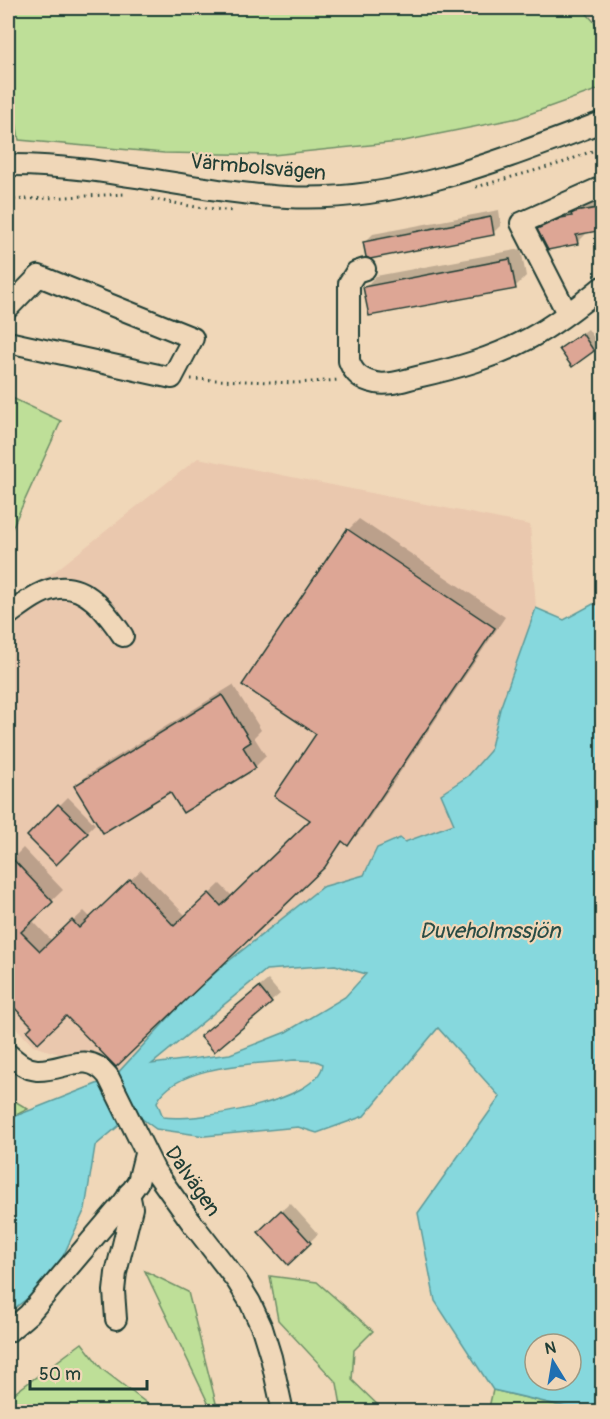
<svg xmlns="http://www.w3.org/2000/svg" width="610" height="1419" viewBox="0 0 610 1419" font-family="Pangolin,sans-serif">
	<rect width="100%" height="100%" fill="#f0d7b8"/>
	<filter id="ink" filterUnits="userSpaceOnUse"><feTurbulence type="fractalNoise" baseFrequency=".0167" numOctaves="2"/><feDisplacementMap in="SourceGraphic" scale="12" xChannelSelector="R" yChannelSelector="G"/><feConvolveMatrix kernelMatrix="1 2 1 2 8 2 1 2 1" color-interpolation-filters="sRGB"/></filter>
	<g filter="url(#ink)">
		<polygon fill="#eac8ae" points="198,458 530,525 536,608 500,709 490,751 468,776 441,794 454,824 405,843 364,875 322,887 225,964 183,1002 114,1077 110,1070 33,1046 8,1019 8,601 54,572"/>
		<g fill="#bedf98" stroke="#6e8e66" stroke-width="1.5">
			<polygon points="8,8 582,8 602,31 602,88 518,118 399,142 273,155 164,153 19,140 8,70"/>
			<polygon points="8,396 61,421 8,537"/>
			<polygon points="8,1097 28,1109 8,1119"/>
			<polygon points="145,1271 188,1292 218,1411 212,1411"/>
			<polygon points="270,1276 317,1282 373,1331 354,1350 352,1380 384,1411 342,1411 337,1383 278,1320"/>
			<polygon points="82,1343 102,1369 157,1411 8,1411 8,1398"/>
			<polygon points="493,1390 583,1411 488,1412"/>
		</g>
		<path fill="#86d8dd" stroke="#5d9a99" stroke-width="1.5" fill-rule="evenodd" d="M593,604L602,606V1411H583L493,1390L435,1301L418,1213L500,1097L438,1028L364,1116L317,1133L298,1127L205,1136L156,1129L134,1113L95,1146L85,1209L52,1280L8,1313V1119L114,1077L183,1002L225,964L322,887L364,875L377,848L400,838L405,842L454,824L441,794L468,776L490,751L500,709L536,608L564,620ZM335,965L366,974L345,997L286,1032L230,1054L152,1064L266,970ZM295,1060L316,1061L323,1064C319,1102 195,1122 163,1117L157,1102C176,1064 258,1064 295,1060ZM535,1344H571V1380H535Z"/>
		<g fill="#0003">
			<polygon points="602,201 602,229 585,232 586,234 577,243 539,229 548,221 570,211 578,209 585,204"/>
			<polygon points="499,210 501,225 493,233 365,242 373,234"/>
			<polygon points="521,249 526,276 515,287 365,287 376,276"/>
			<polygon points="588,329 599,345 593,350 561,349"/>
			<polygon points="359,519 505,617 359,833 348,844 344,841 324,865 67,1014 33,1026 8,999 8,966 13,961 8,955 8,863 23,848 63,890 32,920 52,941 84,911 91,918 141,870 186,916 220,884 232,896 312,820 318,734 244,684 348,530"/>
			<polygon points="233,685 261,730 254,737 266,756 255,767 170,790 76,786 87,775"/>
			<polygon points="68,797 95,824 56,863 29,836"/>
			<polygon points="268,980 280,994 214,1050 210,1028"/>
			<polygon points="290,1203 318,1234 288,1263 268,1224"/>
		</g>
		<g fill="#dda695" stroke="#1f3d34" stroke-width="1.5">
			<polygon points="603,207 603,230 576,235 578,244 548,250 537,229 561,218 572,216 571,214 575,212"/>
			<polygon points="491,217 494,235 370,259 366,257 363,242"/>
			<polygon points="510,259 516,289 369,316 363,287"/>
			<polygon points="582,333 594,351 572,367 559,349"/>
			<polygon points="347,529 495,628 348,846 342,841 325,867 116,1067 66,1016 38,1043 27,1031 32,1026 8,1001 8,854 53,902 21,932 40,951 72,920 79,928 130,879 174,926 209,893 221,906 310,820 274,796 316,734 242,685"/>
			<polygon points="222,695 251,742 243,747 256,768 183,813 170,792 103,833 74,786"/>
			<polygon points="58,804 88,833 56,865 27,836"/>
			<polygon points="259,987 272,1003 214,1052 200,1036"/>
			<polygon points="281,1210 311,1243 288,1265 258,1232"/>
		</g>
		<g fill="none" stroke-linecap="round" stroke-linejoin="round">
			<g stroke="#1f3d34" stroke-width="24">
				<g id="minor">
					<path d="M8,165C102,164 193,192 287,197C397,203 501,160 602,122"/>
					<path d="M365,269L356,272L349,283V361C354,374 361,380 376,383C389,386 404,380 417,377C457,368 494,358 530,338C556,324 580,305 602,287"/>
					<polyline points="8,308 39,276 193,338 172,378 8,342"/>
					<polyline points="567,313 521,223 602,187"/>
					<path d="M8,615C21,606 36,593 53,589C85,581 107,613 123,636"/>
					<path d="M8,1054C16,1061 25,1069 37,1070C65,1071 86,1049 108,1076L155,1171L192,1223L237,1281L250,1302L262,1328L271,1357L283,1412"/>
					<polyline points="116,1319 114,1291 116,1273 132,1208 129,1193"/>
					<polyline points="8,1332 29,1314 123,1203 138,1182 145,1154"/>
				</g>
			</g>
			<g stroke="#1f3d34" stroke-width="3" stroke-dasharray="1.5 4.5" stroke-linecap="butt">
				<polyline points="476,187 562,163 602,147"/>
				<polyline points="152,199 196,207 234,211"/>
				<polyline points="8,200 125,194"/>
				<polyline points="191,379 297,383 340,380"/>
			</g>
			<use href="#minor" stroke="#f0d7b8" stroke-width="20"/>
		</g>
	</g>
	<g text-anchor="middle" stroke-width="4.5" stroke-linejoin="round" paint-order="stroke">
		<g font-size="21" fill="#1f3d34" stroke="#f0d7b8">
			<text transform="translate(258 167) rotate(5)" y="7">Värmbolsvägen</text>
			<text transform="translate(193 1181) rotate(55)" y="7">Dalvägen</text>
		</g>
		<g font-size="22" font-style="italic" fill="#294c45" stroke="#f0d7b8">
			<text x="490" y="938">Duveholmssjön</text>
		</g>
	</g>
	<rect width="610" height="1419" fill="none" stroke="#f0d7b8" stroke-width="30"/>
	<rect x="15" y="15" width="580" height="1389" fill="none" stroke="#1f3d34" stroke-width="2" filter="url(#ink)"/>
	<g transform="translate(553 1362) rotate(349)"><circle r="28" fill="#f0d7b8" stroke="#9c9983" stroke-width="1.5"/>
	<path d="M0-4.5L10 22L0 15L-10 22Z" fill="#1f6fb2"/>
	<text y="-9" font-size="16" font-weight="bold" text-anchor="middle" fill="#1f3d34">N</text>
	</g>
	<path d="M30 1380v9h117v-9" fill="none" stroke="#1f3d34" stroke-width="3"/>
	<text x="39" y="1380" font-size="18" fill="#1f3d34" stroke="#f0d7b8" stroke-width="4.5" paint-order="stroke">50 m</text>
</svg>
